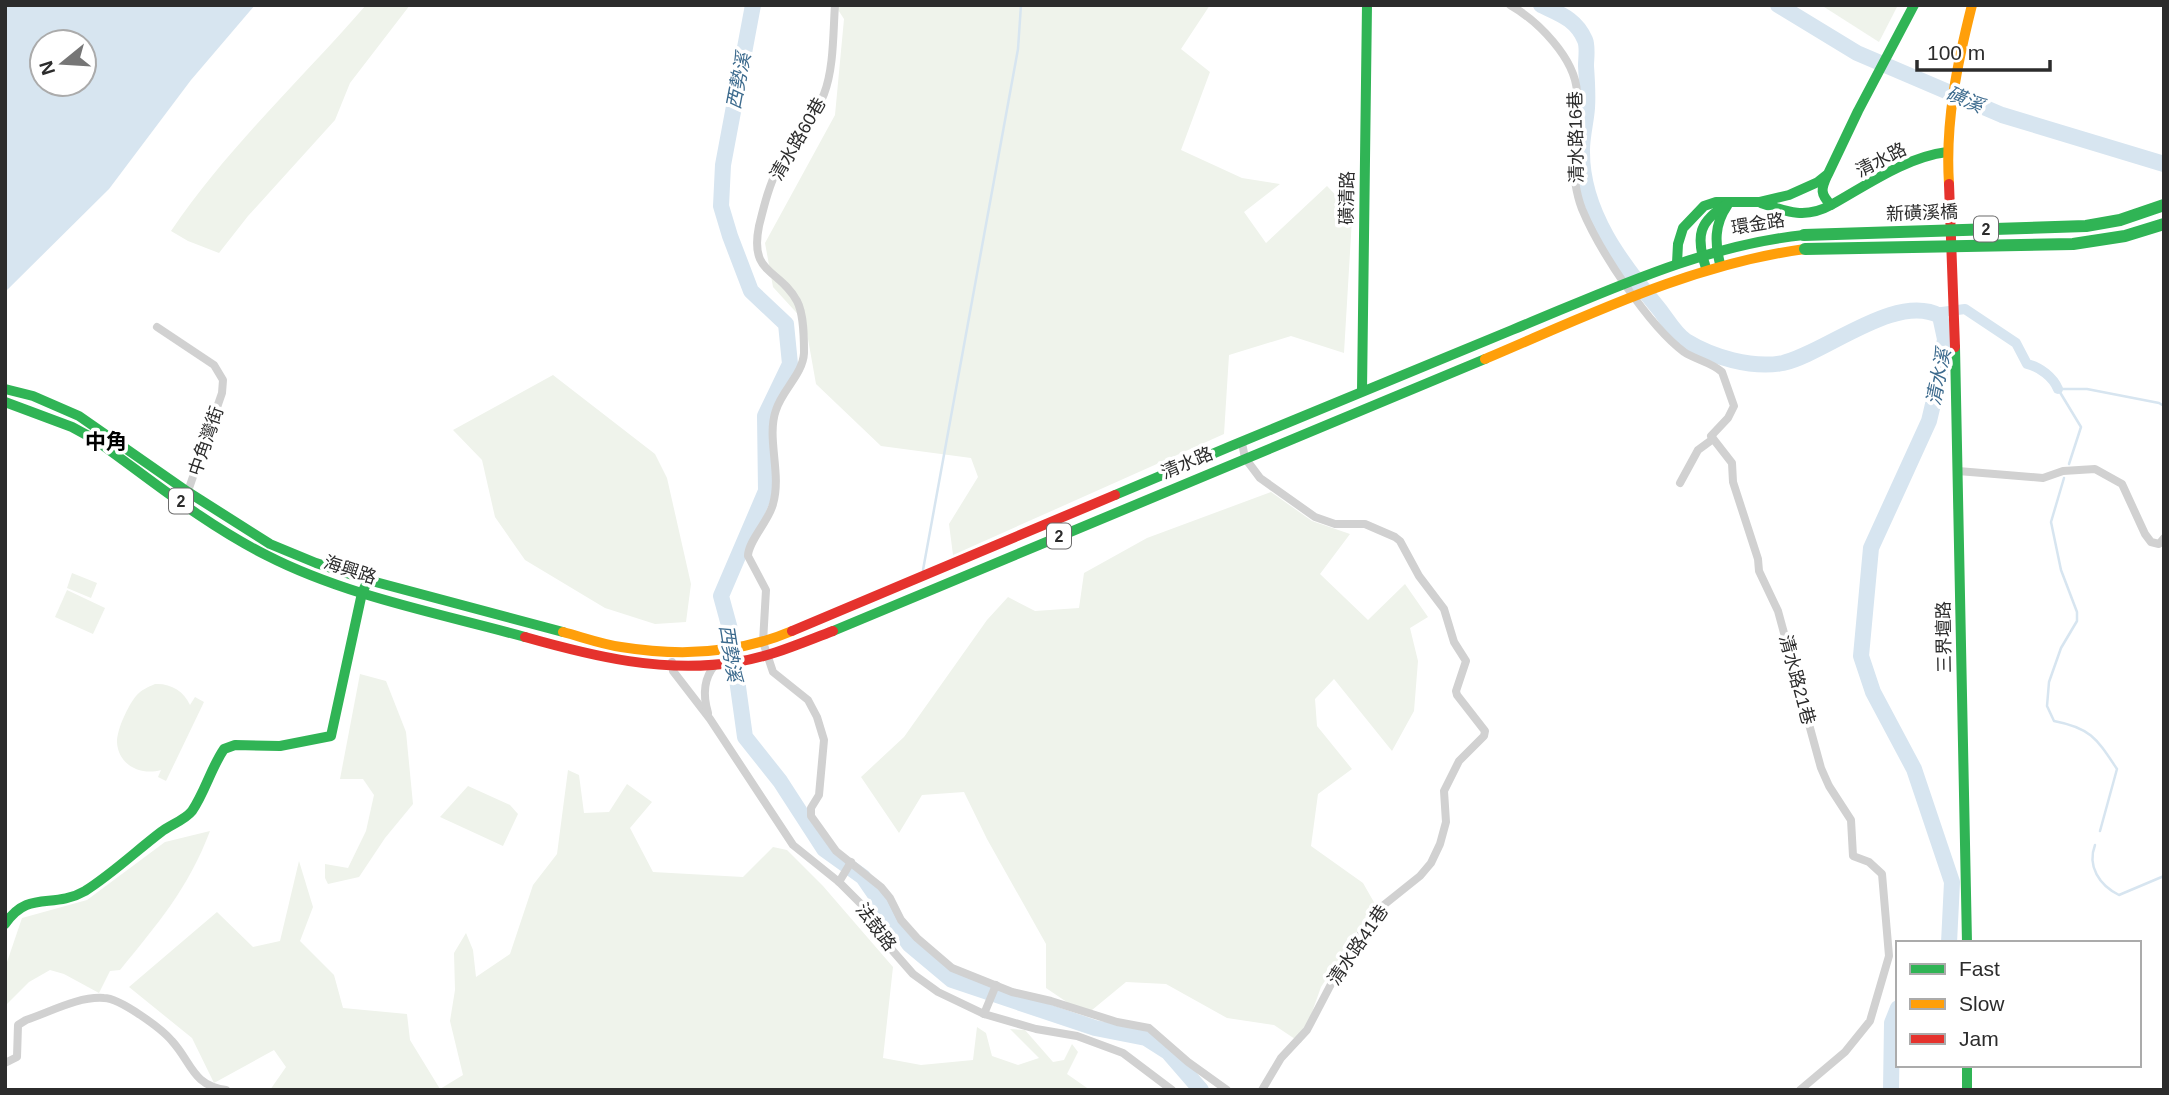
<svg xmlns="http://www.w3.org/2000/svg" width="2169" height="1095" viewBox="0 0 2169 1095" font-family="Helvetica,'Noto Sans TC',sans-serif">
	<rect width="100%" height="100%" fill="#fff"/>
	<g fill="#eff3eb">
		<path d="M366,5H410L350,83L335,120L248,216L219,253L188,241L171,231C227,148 301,80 366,5Z"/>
		<polygon points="835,5 1210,5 1181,49 1210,72 1181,150 1242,178 1280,184 1244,212 1266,243 1327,186 1348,208 1353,202 1344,353 1291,336 1229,355 1224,434 953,555 949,524 978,477 971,458 881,446 816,384 805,322 773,287 765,243 835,115 844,19"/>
		<polygon points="1821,5 1898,5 1879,42"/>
		<polygon points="553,375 655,454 667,478 691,584 686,622 655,624 605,608 525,560 495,517 482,460 453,430"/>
		<polygon points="1271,492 1312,521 1350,534 1320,574 1368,620 1405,584 1428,617 1410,628 1418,661 1414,711 1392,751 1334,679 1315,699 1317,726 1352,769 1318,794 1311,846 1363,883 1375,904 1321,987 1301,1043 1274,1025 1227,1018 1166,984 1126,982 1086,1015 1046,988 1046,944 987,839 964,792 922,795 899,833 861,777 904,737 987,620 1008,597 1035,611 1079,608 1084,573 1147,538"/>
		<polygon points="72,573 97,583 91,598 67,588"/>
		<polygon points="67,590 105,608 93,634 55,617"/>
		<polygon points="360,674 386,681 406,732 413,804 385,838 359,877 328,884 325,878 325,864 348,868 366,831 374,795 363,779 340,779"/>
		<path d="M155,684C170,683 184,691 190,705L195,697L204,702L166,781L158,777L161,770C141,776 118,765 117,742C117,729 128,706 136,696C141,690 148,687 155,684Z"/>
		<polygon points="568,770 579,775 584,813 609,812 627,784 652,802 630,828 653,872 743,877 773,847 787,850 823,886 893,967 883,1058 921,1065 973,1060 977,1027 986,1033 992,1056 1018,1065 1039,1058 1010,1029 1025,1030 1053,1062 1064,1060 1072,1044 1078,1052 1067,1074 1090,1090 270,1090 286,1067 274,1050 214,1083 192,1038 129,987 217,912 253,947 280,941 299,861 313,907 300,941 334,975 343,1008 407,1014 410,1040 440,1089 463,1075 450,1021 455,990 454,953 466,933 473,950 476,977 510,954 533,885 557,854"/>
		<polygon points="468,786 510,805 518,814 503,846 440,817"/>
		<path d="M210,831C188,889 158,923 120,970L110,971L99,993L64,974L50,970L29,982L5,1006V968L22,918L87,900L165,842Z"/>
	</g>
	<path fill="#d7e5f0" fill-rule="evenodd" d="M5,5H255L191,80L109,189L5,292ZM42,42H84V84H42Z"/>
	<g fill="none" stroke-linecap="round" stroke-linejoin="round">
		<g stroke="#d7e5f0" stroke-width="2.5">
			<polyline points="2058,389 2087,389 2159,403 2164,406"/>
			<polyline points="2058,389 2081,427 2069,464"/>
			<path d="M2064,478L2051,522L2061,570L2077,612V621L2061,648L2049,682L2047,706L2054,721C2091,728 2097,739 2117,769L2100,831"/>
			<polyline points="923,570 1018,49 1021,5"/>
			<path d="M2095,845C2087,866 2099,885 2119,895L2164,876"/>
		</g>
		<path stroke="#d7e5f0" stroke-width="10" d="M1934,313L1965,309L2016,343L2027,364C2040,367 2053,377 2058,389"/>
		<g stroke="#d7e5f0" stroke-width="16">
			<polyline points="753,5 723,165 721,206 730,236 751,291 786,324 790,364 765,416 766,491 721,596 730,629 745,737 780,781 824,849 863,877 909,944 952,980 1095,1028 1146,1038 1168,1052 1201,1090"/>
			<path d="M1541,5C1560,14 1576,19 1585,40C1588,47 1586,58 1586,66C1587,80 1588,94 1587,108C1586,122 1582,136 1582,150C1581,212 1622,264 1659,309C1667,319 1675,334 1686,341C1712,357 1752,369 1783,363C1826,353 1896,292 1940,316L1945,339L1939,379L1929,421L1871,548L1861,656L1873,692L1914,769L1952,882L1949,943"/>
			<polyline points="1778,5 1857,53 2002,115 2164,164"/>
			<polyline points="1891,1090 1892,1023 1898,1008"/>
		</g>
		<g stroke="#d1d1d1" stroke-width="8">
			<path d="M835,5C833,33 834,68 824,94C813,121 793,142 779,166C769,185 764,206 759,226C749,275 779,268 797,301C804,314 804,338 804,353C803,374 782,390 776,410C766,438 782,473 773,504C769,521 748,541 748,556L766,590L763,642L773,672L808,700L817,717L824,740L819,795L811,808V816L836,851L881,887L890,898L901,920L917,938L952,968L1012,992L1051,1001L1117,1022L1149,1028L1188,1062L1227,1090"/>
			<path d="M1510,5C1538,21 1575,58 1577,92C1577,102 1574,113 1574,124C1572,151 1572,183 1582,209C1599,250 1648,325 1684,352C1696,360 1711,362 1722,372L1734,406L1728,418L1711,436L1732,463L1733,482L1758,559L1759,571L1778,611L1821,768L1829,786L1851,820L1853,856L1869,862L1882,874L1889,956L1870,1021L1845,1052L1800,1090"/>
			<polyline points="157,327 214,365 223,380 222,393 187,494"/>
			<polyline points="1242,443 1245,458 1260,478 1315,517 1335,524 1365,524 1395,537 1400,541 1419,576 1444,609 1454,642 1466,661 1456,691 1457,695 1485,731 1484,736 1459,761 1444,791 1446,822 1440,844 1431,863 1420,876 1375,912 1340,967 1307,1030 1281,1058 1262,1090"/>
			<polyline points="1958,471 2043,478 2063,471 2095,469 2122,484 2145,534 2151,542 2159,544 2164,538"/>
			<polyline points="1680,483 1698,450 1713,439"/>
			<polyline points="672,662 673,671 710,719 793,845 839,882 866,909 892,950 913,974 938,992 984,1014 1036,1029 1077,1036 1123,1053 1172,1090"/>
			<path d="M708,713C703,696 703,679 715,665"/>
			<polyline points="839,882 851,862"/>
			<polyline points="984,1014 996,985"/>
			<path d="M5,1063L17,1057L18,1025L26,1020C50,1012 79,996 104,998C120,998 162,1029 172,1041C192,1063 192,1085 226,1090"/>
		</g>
		<g stroke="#30b455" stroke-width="10">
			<path d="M1827,176C1821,189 1820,194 1831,205C1867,185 1906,157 1947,152"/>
			<path d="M1761,203C1787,212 1806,219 1831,205"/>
			<polyline points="1677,263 1678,244 1683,228 1704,206 1716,202 1759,202 1789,195 1818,182 1828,174 1858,111 1914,5"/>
			<path d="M1720,264C1715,243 1714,225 1727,206"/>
			<path d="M1706,268C1695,235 1699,221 1729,203"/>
			<polyline points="1955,347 1967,943"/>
			<polyline points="5,389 33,396 79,416 188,492 270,544 316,563 368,580 563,632"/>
			<polyline points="1362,391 1367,5"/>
			<path d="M5,402L72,427L94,439C150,479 204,524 266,555C346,596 438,613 525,637"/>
			<path d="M1115,495C1247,439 1380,384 1512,330C1608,291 1700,246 1804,235"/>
			<polyline points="833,631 1485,359"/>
			<path d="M5,924C29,889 52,910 85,891C112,874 136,851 161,832C170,825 185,820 192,811C205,792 211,768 224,749L235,745L280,746L331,736L362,593L368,580"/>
			<polyline points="1967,1065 1967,1090"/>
		</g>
		<g stroke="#ff9f0a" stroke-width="10">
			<path d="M1949,184C1945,123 1957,64 1972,5"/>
			<path d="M1485,359C1589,315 1692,264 1805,249"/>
			<path d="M563,632C582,637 601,644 621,647C677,656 738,654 792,631"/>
		</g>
		<g stroke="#e5322d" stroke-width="10">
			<polyline points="1949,184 1955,347"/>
			<polyline points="792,631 1115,495"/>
			<path d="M525,637C592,656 665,674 736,662C770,657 801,643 833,631"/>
		</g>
		<g stroke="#30b455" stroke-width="12">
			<polyline points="1804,235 2086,226 2120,220 2164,205"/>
			<polyline points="1805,249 2073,244 2125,236 2164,224"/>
		</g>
	</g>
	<g text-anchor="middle" stroke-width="7" stroke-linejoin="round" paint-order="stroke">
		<g fill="#fff" stroke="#6b6b6b" stroke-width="2">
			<rect x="1974" y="216.5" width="24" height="25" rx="5"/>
			<rect x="169" y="488.5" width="24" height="25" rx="5"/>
			<rect x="1047" y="523.5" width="24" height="25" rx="5"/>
		</g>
		<g font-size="16" font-weight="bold" fill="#2c2c2c">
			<text x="1986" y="235">2</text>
			<text x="181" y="507">2</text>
			<text x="1059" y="542">2</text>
		</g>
		<g font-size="18" fill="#2c2c2c" stroke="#fff">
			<text transform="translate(1576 137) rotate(-91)" y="6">清水路16巷</text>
			<text transform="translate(798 139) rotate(-60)" y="6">清水路60巷</text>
			<text transform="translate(1881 160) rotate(-27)" y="6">清水路</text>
			<text transform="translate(1347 198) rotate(-89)" y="6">磺清路</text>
			<text transform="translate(1922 213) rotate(-2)" y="6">新磺溪橋</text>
			<text transform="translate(1758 224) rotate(-9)" y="6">環金路</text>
			<text transform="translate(206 441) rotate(-71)" y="6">中角灣街</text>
			<text transform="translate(1187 463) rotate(-23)" y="6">清水路</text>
			<text transform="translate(350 570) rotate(18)" y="6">海興路</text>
			<text transform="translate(1944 637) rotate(-91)" y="6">三界壇路</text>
			<text transform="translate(1797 680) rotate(75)" y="6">清水路21巷</text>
			<text transform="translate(876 927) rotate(53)" y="6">法鼓路</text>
			<text transform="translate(1358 945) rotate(-56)" y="6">清水路41巷</text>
		</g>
		<g font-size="19" font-style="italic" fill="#3c6a8d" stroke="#fff">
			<text transform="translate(738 81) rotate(-79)" y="7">西勢溪</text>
			<text transform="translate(1965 99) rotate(23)" y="7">磺溪</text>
			<text transform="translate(1938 377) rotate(-79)" y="7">清水溪</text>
			<text transform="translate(731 653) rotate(81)" y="7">西勢溪</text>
		</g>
		<g font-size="21" font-weight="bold" fill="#000" stroke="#fff">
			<text x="106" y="449">中角</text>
		</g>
	</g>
	<rect width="2169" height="1095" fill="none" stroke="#2c2c2c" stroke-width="14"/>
	<rect x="1896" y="941" width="245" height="126" fill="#ffffff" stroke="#ababab" stroke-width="2"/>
	<rect x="1910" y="964" width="35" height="10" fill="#30b455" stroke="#ababab" stroke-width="2"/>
	<text x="1959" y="976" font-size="21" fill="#2c2c2c">Fast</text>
	<rect x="1910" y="999" width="35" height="10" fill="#ff9f0a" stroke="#ababab" stroke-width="2"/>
	<text x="1959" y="1011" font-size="21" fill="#2c2c2c">Slow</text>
	<rect x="1910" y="1034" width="35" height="10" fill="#e5322d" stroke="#ababab" stroke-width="2"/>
	<text x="1959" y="1046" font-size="21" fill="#2c2c2c">Jam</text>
	<g transform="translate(63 63) rotate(252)"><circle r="33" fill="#ffffff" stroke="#ababab" stroke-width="2"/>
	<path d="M0-5L12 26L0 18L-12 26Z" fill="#767676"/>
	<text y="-10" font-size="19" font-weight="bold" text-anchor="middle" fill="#2c2c2c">N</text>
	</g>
	<path d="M1917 60v10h133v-10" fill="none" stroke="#2c2c2c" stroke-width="3.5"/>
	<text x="1927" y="60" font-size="21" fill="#2c2c2c" stroke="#ffffff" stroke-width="5" paint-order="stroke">100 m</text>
</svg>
